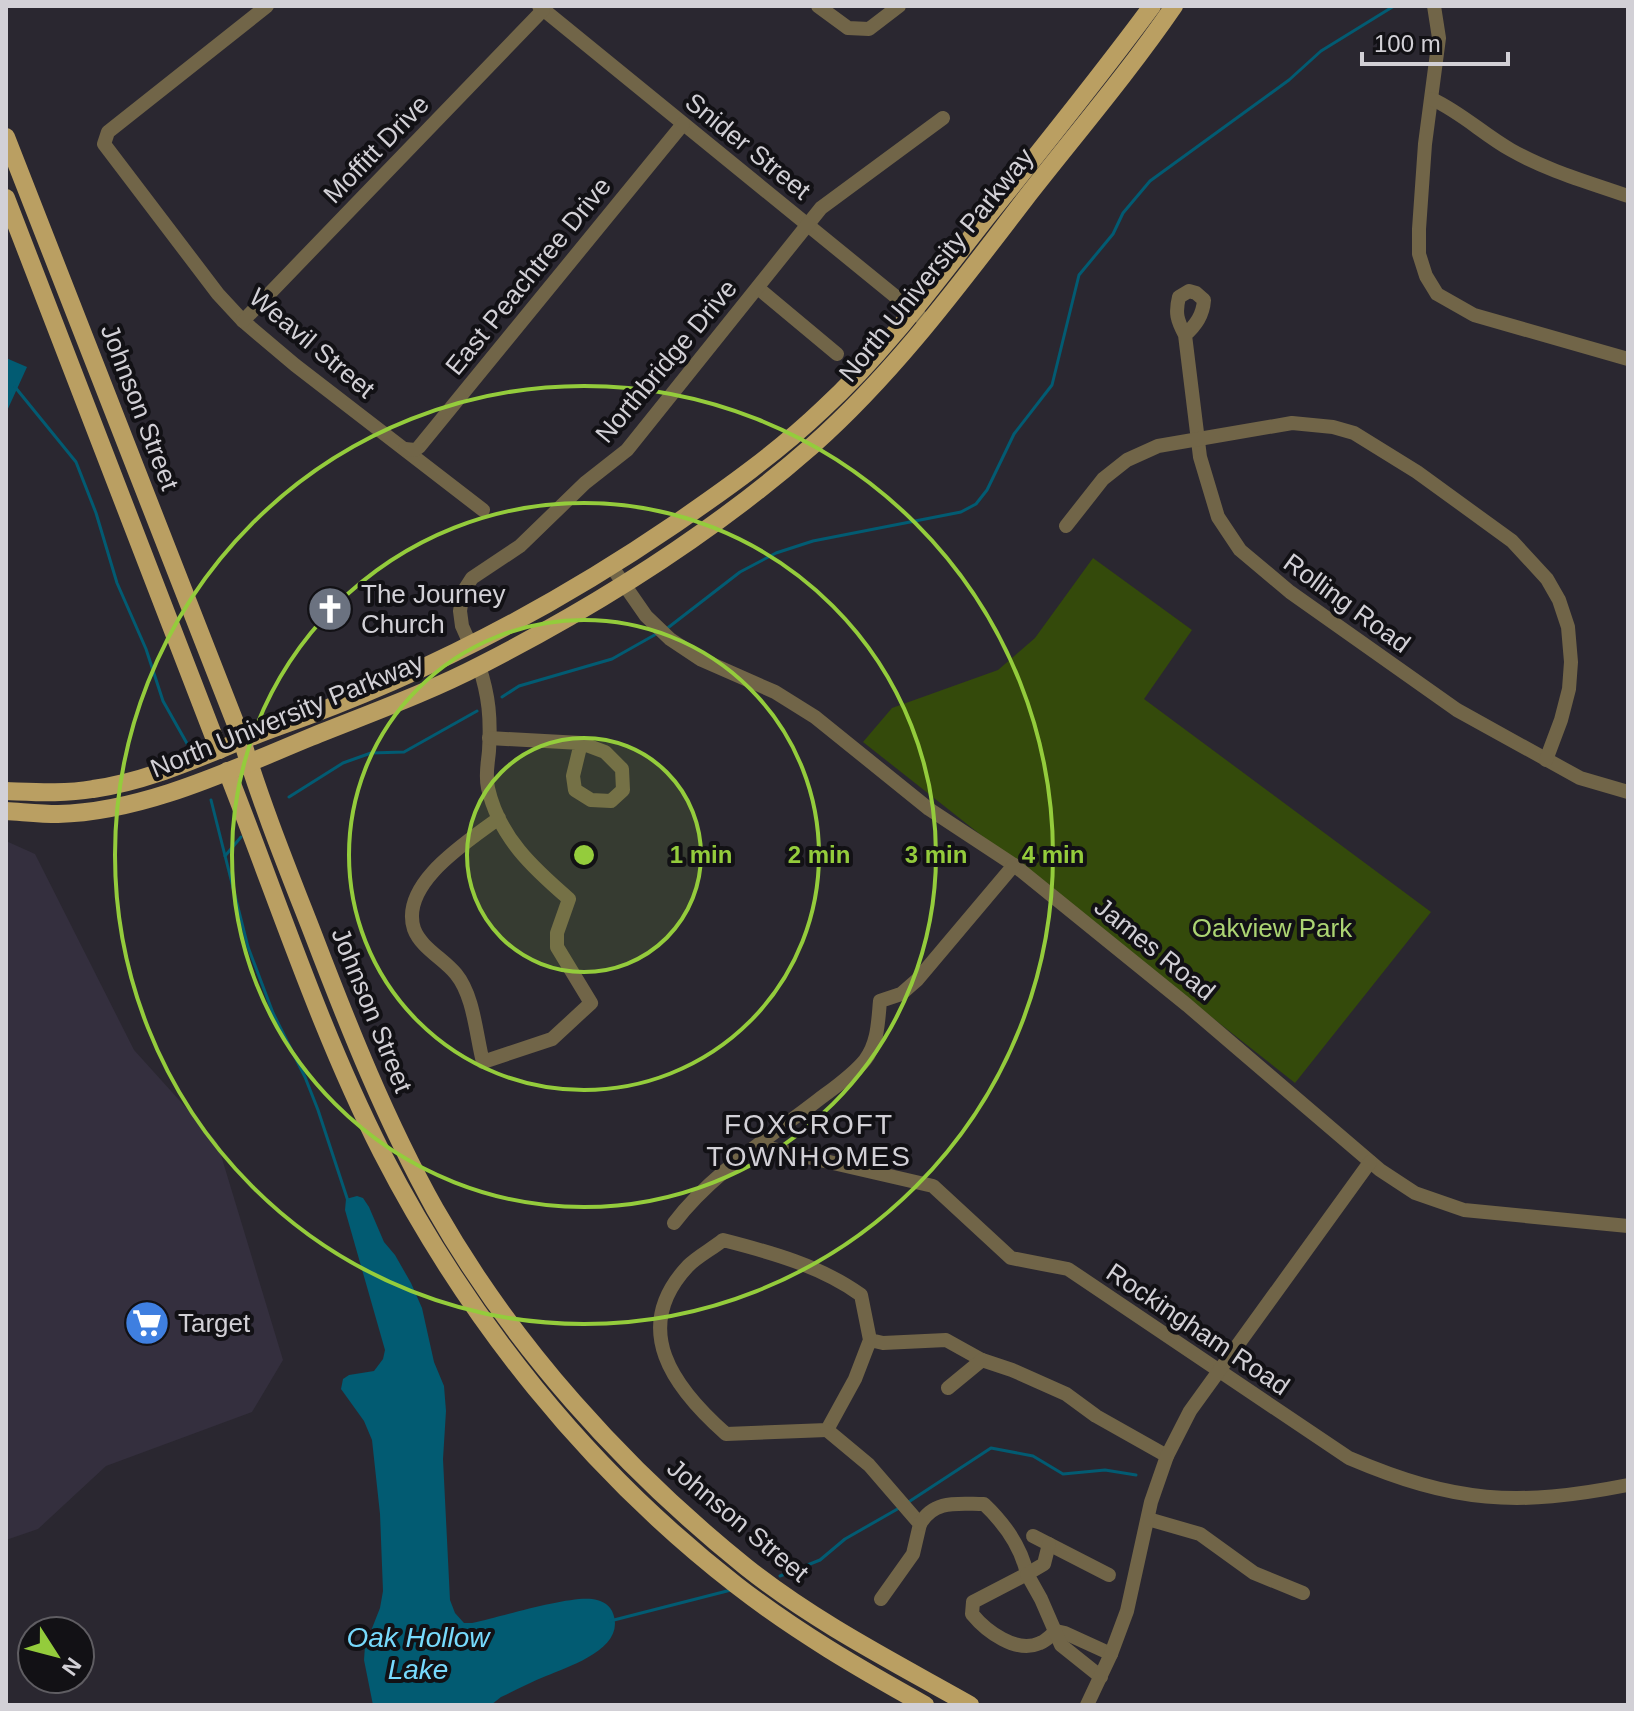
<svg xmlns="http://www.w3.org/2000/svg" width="1634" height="1711" viewBox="0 0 1634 1711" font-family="Helvetica,sans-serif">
	<rect width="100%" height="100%" fill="#2a2730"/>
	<polygon fill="#342f3e" points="6,841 35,854 134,1050 217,1142 283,1360 252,1412 106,1466 38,1529 6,1540"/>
	<polygon fill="#344a0b" points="1093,558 1192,630 1144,699 1431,912 1295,1083 863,742 892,708 998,670 1035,638"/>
	<g fill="#025b72">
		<polygon points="6,358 27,367 6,413"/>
		<path d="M357,1196L363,1198L369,1207L384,1242L395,1255L411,1283L422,1308L434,1362L444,1386L446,1411L443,1459L450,1600L455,1613L464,1623H472C500,1617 567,1596 592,1599C600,1600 608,1603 612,1611C629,1648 569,1666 546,1676C531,1682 516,1690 501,1697L491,1705H373L364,1660L365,1646L380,1608L383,1591L380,1514L372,1440L364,1421L341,1389L343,1379L349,1375L374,1371L383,1359L385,1350L345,1210L346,1199Z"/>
	</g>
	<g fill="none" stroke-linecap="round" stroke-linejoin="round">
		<g stroke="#025b72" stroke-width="3">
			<polyline points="15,387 76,462 96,513 117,583 146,649 163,701 189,747"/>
			<polyline points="665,630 740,572 776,553 813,541 961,512 976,504 987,490 1014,434 1052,385 1079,275 1113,234 1123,213 1150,181 1289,80 1321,51 1394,6"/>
			<polyline points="502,697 519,686 612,659 658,633"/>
			<polyline points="289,797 343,763 371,753 404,752 477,711"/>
			<polyline points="211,800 248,947 273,1013 305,1077 318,1110 348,1201"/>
			<polyline points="225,856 241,837"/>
			<polyline points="907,1503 991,1448 1033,1456 1063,1474 1105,1470 1136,1475"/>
			<polyline points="780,1576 820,1560 845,1539 901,1507"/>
			<polyline points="610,1621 731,1590"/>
		</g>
		<g stroke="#716548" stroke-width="14">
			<polyline points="267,6 108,132 104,144 218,294 243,321 295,365 483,510"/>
			<polyline points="539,6 928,323"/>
			<polyline points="818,6 848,28 869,29 899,6"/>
			<polyline points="1434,6 1439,38 1425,144 1419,229 1419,254 1426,276 1437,294 1474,315 1628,359"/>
			<path d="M1432,99C1462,113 1483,134 1511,150C1548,171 1588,182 1628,196"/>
			<polyline points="758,288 837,354"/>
			<polyline points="243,321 543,10"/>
			<path d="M1185,335C1196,325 1203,315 1204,300L1196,293L1189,291L1179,297C1175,313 1177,320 1185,335L1200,457L1218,517L1240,550L1290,592L1457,710L1580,778L1628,792"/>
			<polyline points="405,449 415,450 419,447 683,124"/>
			<polyline points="1066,526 1103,479 1127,460 1158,446 1292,423 1333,427 1354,433 1417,472 1512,541 1547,579 1559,600 1568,627 1571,662 1569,689 1561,720 1546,760"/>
			<polyline points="612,567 646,616 670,639 700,659 775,692 815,717 929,809 1014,865 1187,1005 1380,1170 1415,1193 1464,1210 1628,1226"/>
			<polyline points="471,646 462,626 460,611 463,592 472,578 520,546 585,483 627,450 821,208 943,118"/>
			<path d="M479,666C489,696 491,719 489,751C488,763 485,775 488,788C499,837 533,868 569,899L557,933V947L591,1003L552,1039L483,1062C476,1035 474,996 456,974C444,959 421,948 414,929C399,883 470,840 499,818"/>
			<polyline points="489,738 581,743 605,752 622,769 623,790 611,801 591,800 575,790 573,776 581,743"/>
			<path d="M760,1146L933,1186L1011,1258L1068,1269L1349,1458C1455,1503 1516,1507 1628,1485"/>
			<path d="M674,1223C712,1173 769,1138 818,1100C834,1088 853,1075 865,1060C878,1043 878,1022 880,1001L901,994L917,980L1014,865"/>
			<path d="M870,1340L855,1379L827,1430L726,1434C674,1388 629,1329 688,1266C698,1256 712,1249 723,1240C770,1252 821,1266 861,1295L870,1340L883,1343L946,1340L982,1360"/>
			<polyline points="948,1388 982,1360 1012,1370 1066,1394 1096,1416 1167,1456"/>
			<polyline points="827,1430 869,1465 920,1524 913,1554 881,1599"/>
			<polyline points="1148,1519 1200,1534 1254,1573 1303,1593"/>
			<path d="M920,1524C934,1499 958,1504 984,1504C1004,1523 1021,1546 1027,1574L973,1602L972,1614C986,1631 1016,1654 1040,1643C1046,1641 1051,1635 1056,1631L1065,1633L1111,1654"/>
			<polyline points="1033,1536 1109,1575"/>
			<polyline points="1049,1544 1044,1564 1027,1574 1041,1599 1061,1645 1101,1677"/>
			<polyline points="1087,1705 1111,1654 1127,1611 1151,1502 1167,1456 1190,1411 1370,1162"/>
		</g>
		<g stroke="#ba9f62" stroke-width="18">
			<path d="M6,137L242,740C262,806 288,870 313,934C349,1028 386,1121 435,1209C513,1346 623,1468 746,1567C815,1622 894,1662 970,1705"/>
			<polyline points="6,198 219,750"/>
			<path d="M227,771C277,898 320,1031 382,1153C468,1320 587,1469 736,1585C795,1631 860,1669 925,1705"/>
			<path d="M6,791C35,792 64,794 93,789C157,780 216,749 277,727C420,677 549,610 675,524C726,489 778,452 823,409C885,352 935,283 987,217C1043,147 1099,78 1152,6"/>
			<path d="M6,811C23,812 41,814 58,814C144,812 233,769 311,737C368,714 427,693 481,665C598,605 714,532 813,445C894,373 959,285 1025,199C1075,135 1128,73 1174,6"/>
		</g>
	</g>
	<circle cx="584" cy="855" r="117" fill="#94cc3c" fill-opacity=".12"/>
	<g fill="none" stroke="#94cc3c" stroke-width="4">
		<circle cx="584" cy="855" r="117"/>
		<circle cx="584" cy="855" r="235"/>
		<circle cx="584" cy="855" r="352"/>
		<circle cx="584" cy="855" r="469"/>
	</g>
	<defs>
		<g id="church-disc" transform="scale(2.3)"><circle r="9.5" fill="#6b7280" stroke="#121115"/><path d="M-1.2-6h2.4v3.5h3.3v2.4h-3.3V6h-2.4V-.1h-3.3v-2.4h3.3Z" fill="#fff"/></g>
		<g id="supermarket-disc" transform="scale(2.3)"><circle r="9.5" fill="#3f7fe0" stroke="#121115"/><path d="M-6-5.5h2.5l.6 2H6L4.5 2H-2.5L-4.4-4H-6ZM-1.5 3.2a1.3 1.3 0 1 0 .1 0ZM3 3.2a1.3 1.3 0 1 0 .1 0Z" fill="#fff"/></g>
	</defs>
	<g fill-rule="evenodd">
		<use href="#church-disc" x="330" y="609"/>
		<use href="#supermarket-disc" x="147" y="1323"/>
	</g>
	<g text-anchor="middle" stroke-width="8" stroke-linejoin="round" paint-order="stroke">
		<g font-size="26" fill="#d2d0d6" stroke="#121115">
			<text transform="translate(748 146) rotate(39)" y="9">Snider Street</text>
			<text transform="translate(376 149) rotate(-46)" y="9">Moffitt Drive</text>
			<text transform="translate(936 265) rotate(-51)" y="9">North University Parkway</text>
			<text transform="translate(528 276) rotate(-51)" y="9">East Peachtree Drive</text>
			<text transform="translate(312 343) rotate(40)" y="9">Weavil Street</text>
			<text transform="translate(666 361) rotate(-50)" y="9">Northbridge Drive</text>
			<text transform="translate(140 407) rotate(69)" y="9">Johnson Street</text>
			<text transform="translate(1347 603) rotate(36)" y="9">Rolling Road</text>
			<text transform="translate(287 715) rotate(-22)" y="9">North University Parkway</text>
			<text transform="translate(1155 949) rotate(39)" y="9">James Road</text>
			<text transform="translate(372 1010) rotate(68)" y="9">Johnson Street</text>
			<text transform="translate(1198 1329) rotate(34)" y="9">Rockingham Road</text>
			<text transform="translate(738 1520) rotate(40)" y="9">Johnson Street</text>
		</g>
		<g font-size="26" fill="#d2d0d6" stroke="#121115" text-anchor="start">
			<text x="361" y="603">The Journey<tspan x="361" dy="30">Church</tspan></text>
			<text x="178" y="1332">Target</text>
		</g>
		<g font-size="26" fill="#acd473" stroke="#121115">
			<text x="1272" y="937">Oakview Park</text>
		</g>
		<g font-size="28" letter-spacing="2" fill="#d2d0d6" stroke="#121115">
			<text x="809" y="1134">FOXCROFT<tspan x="809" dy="32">TOWNHOMES</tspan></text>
		</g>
		<g font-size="28" font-style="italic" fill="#77dafd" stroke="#121115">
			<text x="418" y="1647">Oak Hollow<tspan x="418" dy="32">Lake</tspan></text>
		</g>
	</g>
	<circle cx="584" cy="855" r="12" fill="#94cc3c" stroke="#121115" stroke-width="4"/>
	<g font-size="24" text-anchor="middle" font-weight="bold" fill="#94cc3c" stroke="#121115" stroke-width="8" stroke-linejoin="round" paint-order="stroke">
		<text x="701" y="863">1 min</text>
		<text x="819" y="863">2 min</text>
		<text x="936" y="863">3 min</text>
		<text x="1053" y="863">4 min</text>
	</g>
	<rect width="1634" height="1711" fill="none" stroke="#d2d0d6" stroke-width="16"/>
	<g transform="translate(56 1655) rotate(126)"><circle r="38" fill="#121115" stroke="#5f5d62" stroke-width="2"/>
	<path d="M0-6L14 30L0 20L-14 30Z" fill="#94cc3c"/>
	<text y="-12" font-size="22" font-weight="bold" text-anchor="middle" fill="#d2d0d6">N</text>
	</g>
	<path d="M1362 52v12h146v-12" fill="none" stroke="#d2d0d6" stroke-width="4"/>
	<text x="1374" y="52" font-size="24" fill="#d2d0d6" stroke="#121115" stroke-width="6" paint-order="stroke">100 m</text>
</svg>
